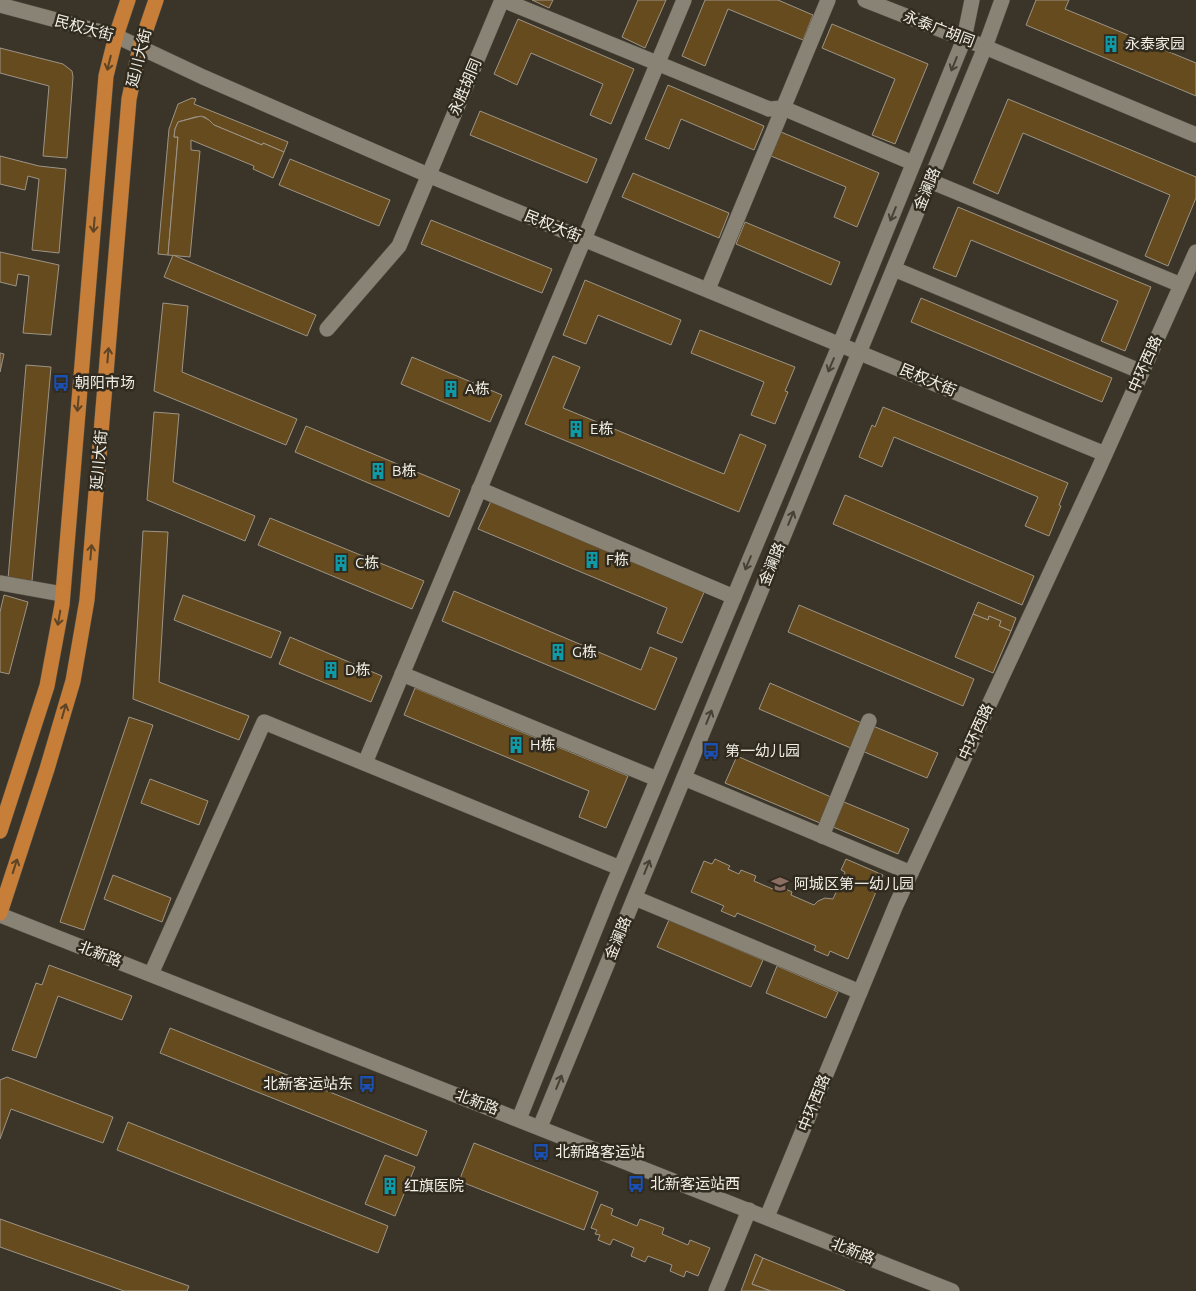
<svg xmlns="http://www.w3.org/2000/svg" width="1196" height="1291" viewBox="0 0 1196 1291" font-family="Ubuntu,'Noto Sans SC',sans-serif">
	<rect width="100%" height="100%" fill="#3a3528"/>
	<g fill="#664b1f" stroke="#9d9487">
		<polygon points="532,0 553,0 549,8"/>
		<polygon points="638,0 666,0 645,48 622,37"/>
		<polygon points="705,0 778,0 813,15 803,40 728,9 705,66 682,56"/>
		<polygon points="1036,0 1069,0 1065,9 1196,63 1196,96 1026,25"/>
		<polygon points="518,19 634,69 611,124 590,115 603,84 531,53 517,85 494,74"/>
		<polygon points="832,24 928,64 895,144 872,135 895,79 822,48"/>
		<polygon points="0,48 63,64 72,71 73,77 67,158 43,156 49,86 0,73"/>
		<polygon points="668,85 764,126 754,150 681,119 669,149 645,139"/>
		<polygon points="192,98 196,99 194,104 288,142 284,152 263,143 262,145 214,125 205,117 195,117 178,122 175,129 174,137 178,137 168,255 158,254 169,129 178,104"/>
		<polygon points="1008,99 1196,177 1196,198 1168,266 1145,256 1170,195 1023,133 998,194 973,183"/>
		<polygon points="480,111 597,159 587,183 470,135"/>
		<polygon points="201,116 209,120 214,125 262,145 263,143 284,152 273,178 253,169 254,166 191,140 191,150 200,151 190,257 168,255 178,137 174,137 175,129 178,122"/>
		<polygon points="781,132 879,173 857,227 834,217 846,187 771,156"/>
		<polygon points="0,156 39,166 66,169 59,253 32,250 39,179 28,176 25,190 0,184"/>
		<polygon points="290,159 390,200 379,226 279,185"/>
		<polygon points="633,173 729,213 719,238 622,197"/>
		<polygon points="958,207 1151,287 1125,351 1101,341 1118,301 971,240 956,277 933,268"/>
		<polygon points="431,220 552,269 542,293 421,244"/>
		<polygon points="745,222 840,262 831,285 736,244"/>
		<polygon points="0,252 59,265 51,335 23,333 29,276 18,274 16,286 0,282"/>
		<polygon points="173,255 316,315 307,336 164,277"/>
		<polygon points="585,280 681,320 671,345 598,315 586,344 563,335"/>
		<polygon points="921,298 1112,378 1102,402 911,322"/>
		<polygon points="163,303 188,306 182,372 297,419 286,445 154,391"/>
		<polygon points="700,330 795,367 785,391 788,392 775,424 751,415 764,382 691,353"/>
		<polygon points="0,353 4,354 0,372"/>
		<polygon points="553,356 580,367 563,408 724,474 740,434 766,445 739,512 525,424"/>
		<polygon points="412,357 502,395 490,422 401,384"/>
		<polygon points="26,365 51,367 32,581 8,579"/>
		<polygon points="883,407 1068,483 1059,505 1061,506 1049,536 1025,526 1038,497 894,437 882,467 859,457 872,425 875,427"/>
		<polygon points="154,412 179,414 173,482 255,516 245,541 147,500"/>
		<polygon points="306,426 460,490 449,517 295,452"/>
		<polygon points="845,495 1034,576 1022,605 833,524"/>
		<polygon points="491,501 705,590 682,643 657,633 667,608 478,529"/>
		<polygon points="270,518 424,581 412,609 258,545"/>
		<polygon points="143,531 168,532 159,682 249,716 239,740 133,699"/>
		<polygon points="454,591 641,670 650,647 677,658 655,710 442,621"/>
		<polygon points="4,595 28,602 9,674 0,672 0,612"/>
		<polygon points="183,595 281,632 271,658 174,620"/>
		<polygon points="978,602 1016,618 1011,631 999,626 1001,621 989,616 988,620 973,614"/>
		<polygon points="799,605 974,679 963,706 788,632"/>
		<polygon points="973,614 988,620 989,616 1001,621 999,626 1011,631 993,673 955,657"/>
		<polygon points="290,637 382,676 371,702 279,664"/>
		<polygon points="770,683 864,724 853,749 759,709"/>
		<polygon points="415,688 628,776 606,828 579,817 589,791 404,715"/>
		<polygon points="129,717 153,725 84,930 60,922"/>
		<polygon points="873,726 938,753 927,778 862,751"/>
		<polygon points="737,756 831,797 820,823 725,783"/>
		<polygon points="150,779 208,801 199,825 141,803"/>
		<polygon points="844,802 909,829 898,854 833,827"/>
		<polygon points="715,859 730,866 728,869 739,874 741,870 756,876 754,881 775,890 777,885 792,892 791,895 814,905 818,901 825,898 833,899 845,872 841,870 846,859 883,875 848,959 830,951 828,956 814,950 816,946 737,913 735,917 721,911 724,906 691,892 704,861 712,864"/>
		<polygon points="113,875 171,898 162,922 104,899"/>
		<polygon points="669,920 763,960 751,987 657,947"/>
		<polygon points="49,965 132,996 122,1020 58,996 36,1058 12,1050 36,983 42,985"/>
		<polygon points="777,966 838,992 826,1018 766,993"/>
		<polygon points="170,1028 427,1131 417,1156 160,1053"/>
		<polygon points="7,1077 113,1117 103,1143 11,1109 0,1139 0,1080"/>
		<polygon points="128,1122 388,1226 378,1253 117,1150"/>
		<polygon points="474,1143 598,1192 584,1230 459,1181"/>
		<polygon points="385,1155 415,1167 395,1216 365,1204"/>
		<polygon points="601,1204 613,1209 611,1215 637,1226 640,1219 664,1228 662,1234 688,1245 690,1240 710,1248 698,1276 686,1271 684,1277 670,1271 672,1265 648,1256 645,1262 631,1256 634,1248 613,1239 610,1245 598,1240 600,1235 595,1234 597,1230 591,1228"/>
		<polygon points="0,1219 189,1286 187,1291 124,1291 0,1247"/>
		<polygon points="755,1254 763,1258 752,1284 771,1291 741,1291"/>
		<polygon points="763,1258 845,1291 771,1291 752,1284"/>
	</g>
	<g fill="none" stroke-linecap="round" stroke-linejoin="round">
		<g stroke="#575349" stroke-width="16">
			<g id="minor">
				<polyline points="503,0 769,109 783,108 913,163"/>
				<polyline points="865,0 985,47 1196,135"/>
				<polyline points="0,5 116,36 203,77 428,175 1105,454"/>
				<polyline points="930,181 1181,285"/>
				<polyline points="894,269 1142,372"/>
				<polyline points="708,289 828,0"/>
				<polyline points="327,329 399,246 502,0"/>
				<polyline points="479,489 734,597"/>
				<polyline points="0,583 62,594"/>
				<polyline points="402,674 657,779"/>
				<polyline points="365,763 684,0"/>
				<polyline points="684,778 911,873"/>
				<polyline points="822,836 869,721"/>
				<polyline points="635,898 860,992"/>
				<polyline points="0,915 952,1291"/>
				<polyline points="151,974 264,722 620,868"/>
				<polyline points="519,1119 609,895 840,344 964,39 972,0"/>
				<polyline points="540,1127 985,47 1002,0"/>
				<polyline points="767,1217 896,905 1098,470 1196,252"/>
				<polyline points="716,1291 749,1210"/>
			</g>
		</g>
		<g stroke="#575349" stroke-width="16">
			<g id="major">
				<polyline points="0,831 47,686 62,605 106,76 116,36 128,0"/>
				<polyline points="0,913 47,769 73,681 87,600 129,99 140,47 156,0"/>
			</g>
		</g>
		<use href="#minor" stroke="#898375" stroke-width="15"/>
		<use href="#major" stroke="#c67e38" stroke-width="15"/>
	</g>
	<defs><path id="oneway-shaft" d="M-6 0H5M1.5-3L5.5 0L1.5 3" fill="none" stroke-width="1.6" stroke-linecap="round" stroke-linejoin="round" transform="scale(1.25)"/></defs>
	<g stroke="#5d4426">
		<use href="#oneway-shaft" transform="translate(109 63) rotate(104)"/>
		<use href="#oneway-shaft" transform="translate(94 225) rotate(95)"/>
		<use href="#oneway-shaft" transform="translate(108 355) rotate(-85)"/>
		<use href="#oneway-shaft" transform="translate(78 404) rotate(95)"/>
		<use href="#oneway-shaft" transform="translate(91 552) rotate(-85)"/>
		<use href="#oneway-shaft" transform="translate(59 618) rotate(100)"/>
		<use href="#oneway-shaft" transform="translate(64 711) rotate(-74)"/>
		<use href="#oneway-shaft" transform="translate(15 866) rotate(-72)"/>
	</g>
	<g stroke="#464134">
		<use href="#oneway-shaft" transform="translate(954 64) rotate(112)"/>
		<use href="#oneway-shaft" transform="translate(893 214) rotate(112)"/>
		<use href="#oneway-shaft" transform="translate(831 365) rotate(113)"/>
		<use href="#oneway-shaft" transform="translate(791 518) rotate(-68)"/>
		<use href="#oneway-shaft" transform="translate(748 563) rotate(113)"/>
		<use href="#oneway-shaft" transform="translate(709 717) rotate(-68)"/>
		<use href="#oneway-shaft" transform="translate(647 867) rotate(-68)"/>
		<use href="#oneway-shaft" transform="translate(559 1082) rotate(-68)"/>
	</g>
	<defs>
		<g id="building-bare" transform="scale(1.35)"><path d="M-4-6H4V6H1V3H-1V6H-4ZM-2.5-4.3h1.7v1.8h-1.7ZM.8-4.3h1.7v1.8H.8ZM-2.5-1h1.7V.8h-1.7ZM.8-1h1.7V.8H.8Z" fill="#0f9aa8" stroke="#302b1e" stroke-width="2.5" paint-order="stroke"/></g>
		<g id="bus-bare" transform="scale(1.35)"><path d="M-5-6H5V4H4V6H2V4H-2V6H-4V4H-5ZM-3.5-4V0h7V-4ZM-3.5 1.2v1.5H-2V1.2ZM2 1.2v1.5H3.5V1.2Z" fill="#1a4fb4" stroke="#302b1e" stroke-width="2.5" paint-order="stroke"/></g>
		<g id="school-bare" transform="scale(1.35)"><path d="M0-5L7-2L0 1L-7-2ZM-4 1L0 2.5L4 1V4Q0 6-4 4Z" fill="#8d6e63" stroke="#302b1e" stroke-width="2.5" paint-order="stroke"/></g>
	</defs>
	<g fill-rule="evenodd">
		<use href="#building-bare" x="1111" y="44"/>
		<use href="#bus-bare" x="61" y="383"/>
		<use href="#building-bare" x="451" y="389"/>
		<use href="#building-bare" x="576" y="429"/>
		<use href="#building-bare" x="378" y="471"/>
		<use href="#building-bare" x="592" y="560"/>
		<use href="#building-bare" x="341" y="563"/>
		<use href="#building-bare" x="558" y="652"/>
		<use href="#building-bare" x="331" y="670"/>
		<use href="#building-bare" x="516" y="745"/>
		<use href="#bus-bare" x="711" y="751"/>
		<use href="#school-bare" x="780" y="884"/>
		<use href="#bus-bare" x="367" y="1084"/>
		<use href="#bus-bare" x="541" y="1152"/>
		<use href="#bus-bare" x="636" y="1184"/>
		<use href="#building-bare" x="390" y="1186"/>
	</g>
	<g text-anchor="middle" stroke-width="5" stroke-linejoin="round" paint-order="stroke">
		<g font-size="15" fill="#f2efe7" stroke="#302b1e">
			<text transform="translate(84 28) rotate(15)" y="5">民权大街</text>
			<text transform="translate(939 29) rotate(21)" y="5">永泰广胡同</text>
			<text transform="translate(139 58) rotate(-76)" y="5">延川大街</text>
			<text transform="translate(465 87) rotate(-67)" y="5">永胜胡同</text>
			<text transform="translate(927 189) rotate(-68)" y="5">金澜路</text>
			<text transform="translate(553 226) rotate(22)" y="5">民权大街</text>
			<text transform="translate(1145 364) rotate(-66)" y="5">中环西路</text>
			<text transform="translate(928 380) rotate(23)" y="5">民权大街</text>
			<text transform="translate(99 460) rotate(-85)" y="5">延川大街</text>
			<text transform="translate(772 564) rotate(-68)" y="5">金澜路</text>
			<text transform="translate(976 732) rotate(-65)" y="5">中环西路</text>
			<text transform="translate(618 938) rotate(-68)" y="5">金澜路</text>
			<text transform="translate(100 954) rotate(21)" y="5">北新路</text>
			<text transform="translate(477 1102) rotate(21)" y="5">北新路</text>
			<text transform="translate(814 1103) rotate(-68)" y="5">中环西路</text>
			<text transform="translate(853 1251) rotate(22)" y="5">北新路</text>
		</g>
		<g font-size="15" fill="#f2efe7" stroke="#302b1e" text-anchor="start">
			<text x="1125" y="49">永泰家园</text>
			<text x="75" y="388">朝阳市场</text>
			<text x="465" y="394">A栋</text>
			<text x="590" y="434">E栋</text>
			<text x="392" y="476">B栋</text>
			<text x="606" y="565">F栋</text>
			<text x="355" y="568">C栋</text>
			<text x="572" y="657">G栋</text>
			<text x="345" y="675">D栋</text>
			<text x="530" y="750">H栋</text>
			<text x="725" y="756">第一幼儿园</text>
			<text x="794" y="889">阿城区第一幼儿园</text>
			<text x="353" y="1089" text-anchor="end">北新客运站东</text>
			<text x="555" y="1157">北新路客运站</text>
			<text x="650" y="1189">北新客运站西</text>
			<text x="404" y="1191">红旗医院</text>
		</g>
	</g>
</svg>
